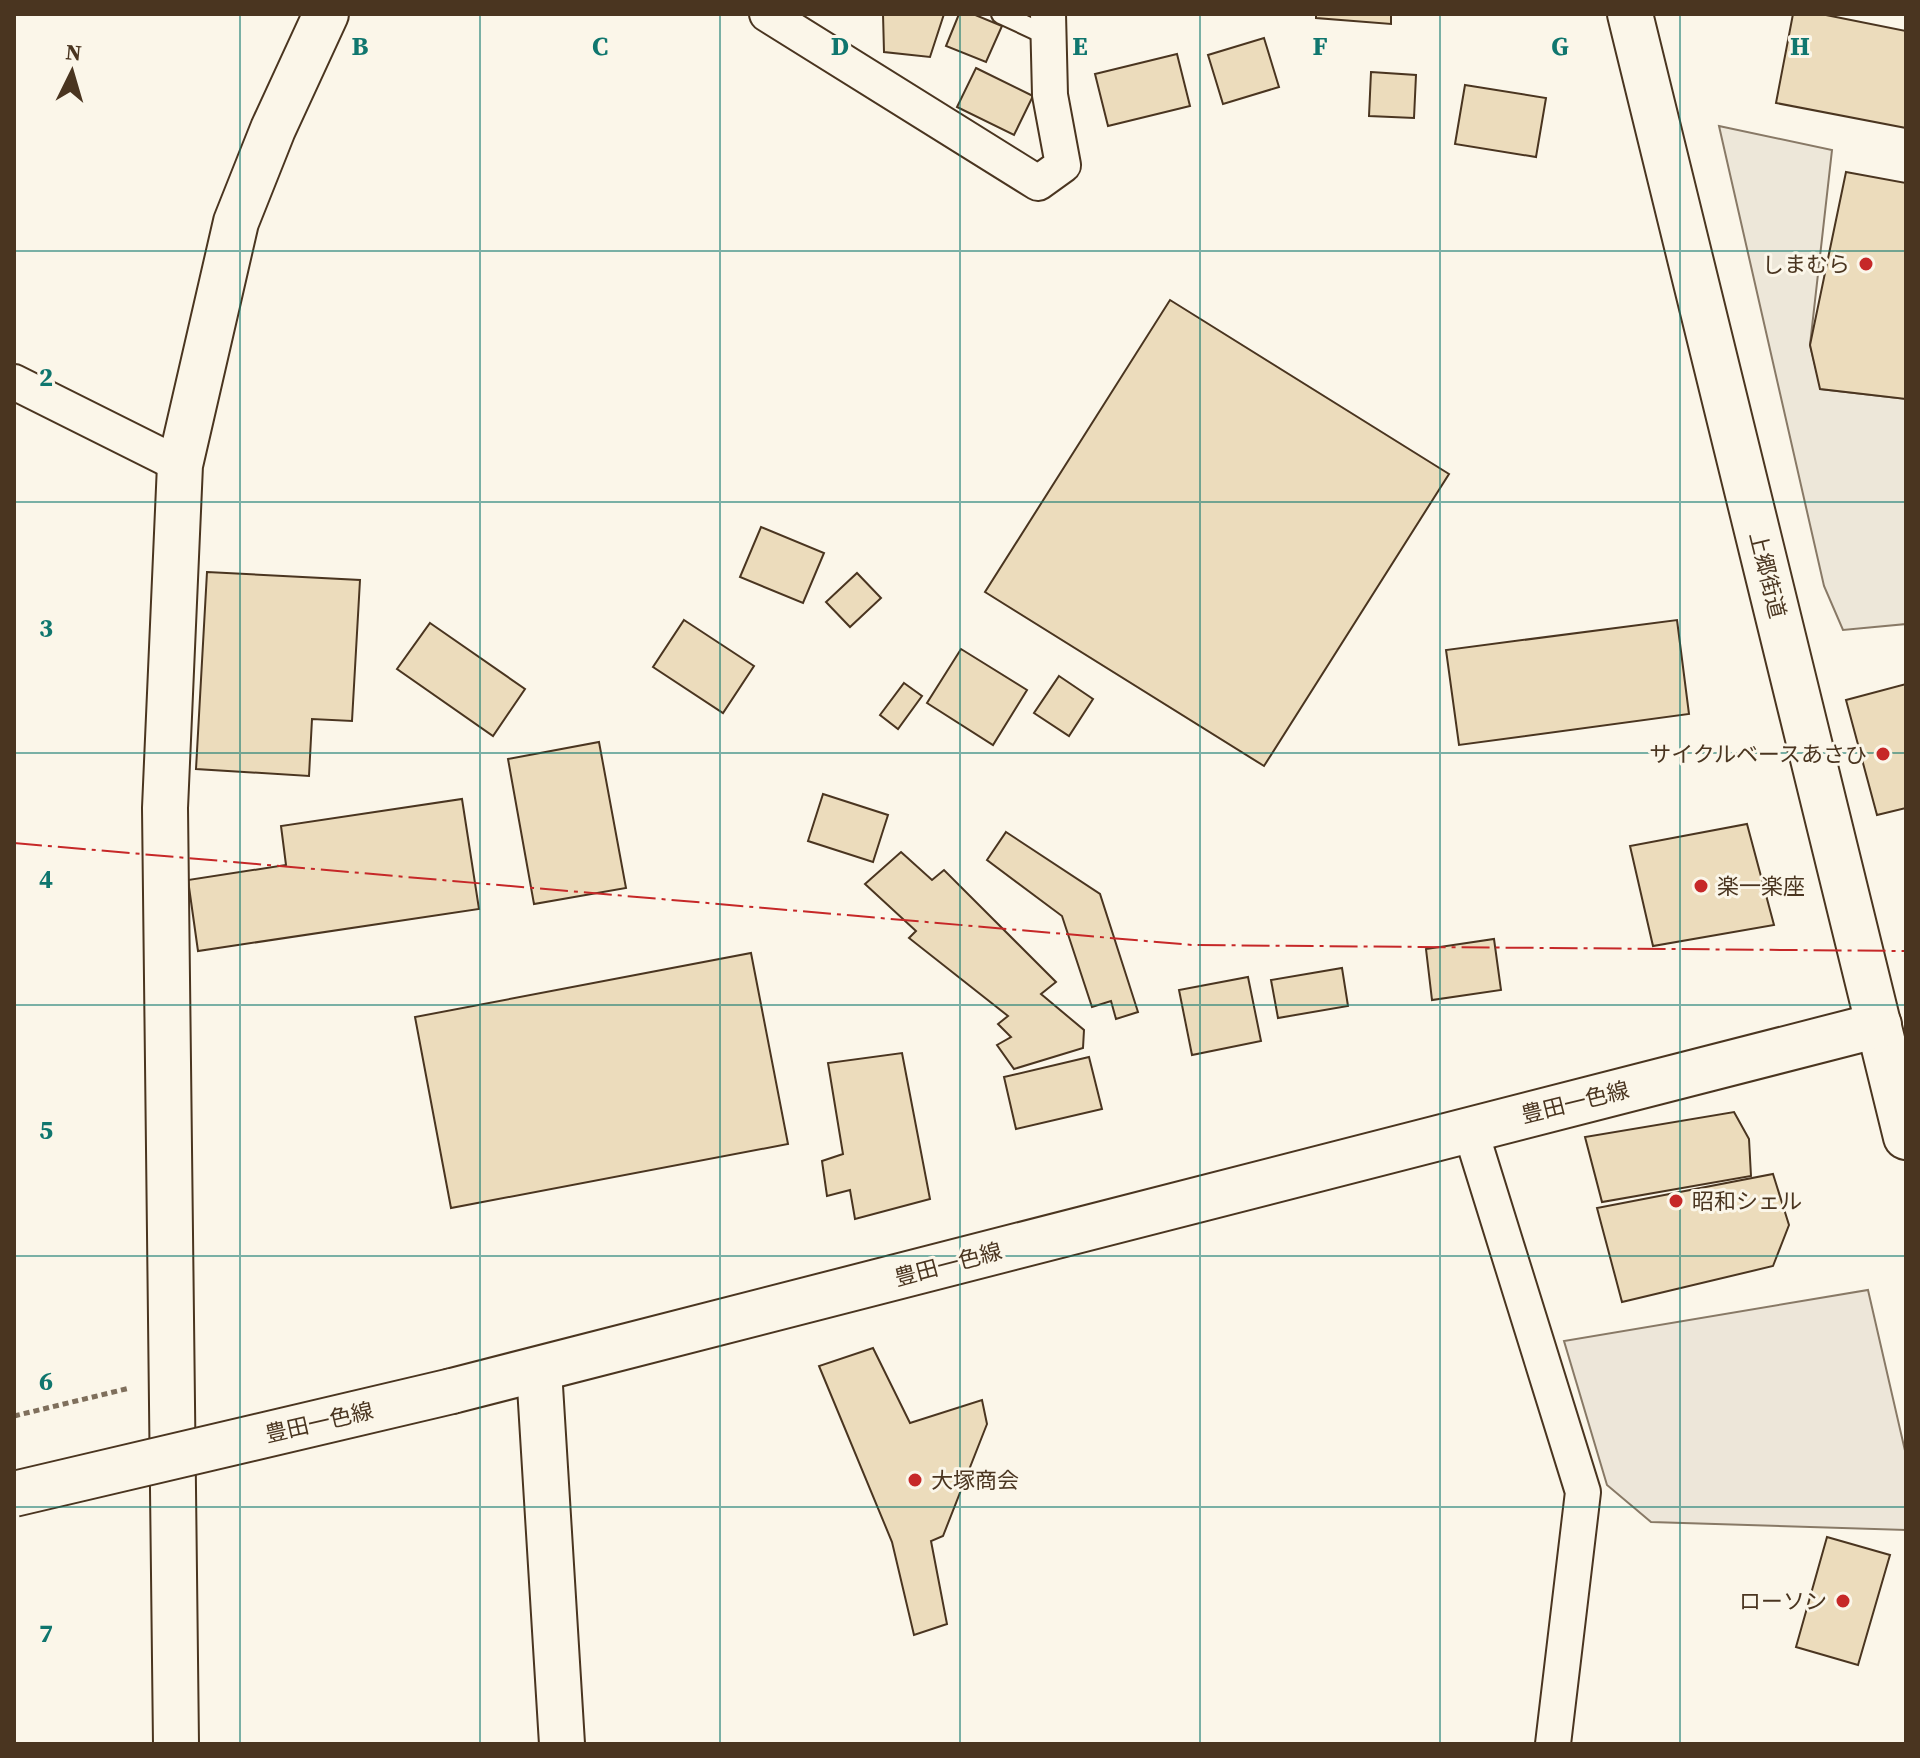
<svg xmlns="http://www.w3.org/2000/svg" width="1920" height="1758" viewBox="0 0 1920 1758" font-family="'Source Serif 4','Noto Sans JP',serif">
	<rect width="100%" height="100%" fill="#fbf6e9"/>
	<polygon fill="#ede6d9" stroke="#887966" stroke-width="2" points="1868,1290 1906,1455 1906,1530 1651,1522 1607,1485 1564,1341"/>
	<polygon fill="#ede7d9" stroke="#887966" stroke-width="2" points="1719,126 1832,150 1810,345 1821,389 1906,399 1906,624 1843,630 1824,586"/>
	<g fill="#ecdcbc" stroke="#4a3520" stroke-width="2">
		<polygon points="883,14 944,14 930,57 884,52"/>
		<polygon points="959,14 973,14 1002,26 986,62 946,46"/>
		<polygon points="1316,14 1391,14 1391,24 1316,18"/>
		<polygon points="1793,14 1821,14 1906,31 1906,128 1776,103"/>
		<polygon points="1264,38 1279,87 1223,104 1208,55"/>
		<polygon points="1177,54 1190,106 1108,126 1095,74"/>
		<polygon points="976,68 1033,96 1014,135 957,107"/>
		<polygon points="1371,72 1416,75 1414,118 1369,116"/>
		<polygon points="1465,85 1546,98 1536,157 1455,144"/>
		<polygon points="1846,172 1906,183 1906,399 1820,389 1810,345"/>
		<polygon points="1170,300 1449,474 1264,766 985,592"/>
		<polygon points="761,527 824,553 803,603 740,577"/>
		<polygon points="207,572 360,580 352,721 312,719 309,776 196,769"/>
		<polygon points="857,573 881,598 850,627 826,602"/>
		<polygon points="684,620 754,666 723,713 653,667"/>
		<polygon points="1677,620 1689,714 1459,745 1446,650"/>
		<polygon points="430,623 525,689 493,736 397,669"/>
		<polygon points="961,649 1027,690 993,745 927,703"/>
		<polygon points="1059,676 1093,699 1069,736 1034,713"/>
		<polygon points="904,683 922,696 898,729 880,715"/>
		<polygon points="1906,684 1906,808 1877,815 1846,700"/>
		<polygon points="599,742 626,888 534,904 508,759"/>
		<polygon points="823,794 888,815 873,862 808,841"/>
		<polygon points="462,799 479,909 198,951 188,880 286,865 281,826"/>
		<polygon points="1747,824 1774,925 1653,946 1630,846"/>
		<polygon points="1006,832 1100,894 1138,1012 1116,1019 1111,1001 1092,1007 1062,916 987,860"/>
		<polygon points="901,852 932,880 944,870 1056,982 1041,994 1084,1030 1083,1048 1014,1069 997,1045 1011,1037 998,1024 1008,1016 909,938 916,931 865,884"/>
		<polygon points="1494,939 1501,990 1432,1000 1426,949"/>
		<polygon points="751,953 788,1144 451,1208 415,1017"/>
		<polygon points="1342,968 1348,1006 1278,1018 1271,980"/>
		<polygon points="1248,977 1261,1041 1192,1055 1179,990"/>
		<polygon points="902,1053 930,1199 855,1219 850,1190 827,1196 822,1161 843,1154 828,1063"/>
		<polygon points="1089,1057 1102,1109 1016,1129 1004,1077"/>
		<polygon points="1734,1112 1749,1139 1751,1176 1602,1202 1585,1137"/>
		<polygon points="1773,1174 1789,1225 1773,1266 1622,1302 1597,1208"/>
		<polygon points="873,1348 910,1423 982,1400 987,1424 943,1536 931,1541 947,1624 914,1635 892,1542 819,1366"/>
		<polygon points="1827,1537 1890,1555 1858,1665 1796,1647"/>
	</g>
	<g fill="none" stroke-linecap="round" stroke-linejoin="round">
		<g stroke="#4a3520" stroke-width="22">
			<polyline id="service" points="1001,14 1046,35"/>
		</g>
		<g stroke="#4a3520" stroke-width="38">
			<g id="minor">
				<polyline points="767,14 1038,183 1063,165 1050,95 1048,14"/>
				<polyline points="14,382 180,465"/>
				<polyline points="1470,1129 1583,1492 1553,1744"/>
			</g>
		</g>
		<g stroke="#4a3520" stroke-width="48">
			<g id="tertiary">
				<polyline points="539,1370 562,1744"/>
				<polyline points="176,1744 165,808 180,465 236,222 273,129 326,14"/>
			</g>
		</g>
		<g stroke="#4a3520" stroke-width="48">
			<g id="primary">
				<polyline points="1630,14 1906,1137"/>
				<polyline points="452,1391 1879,1025"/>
			</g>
		</g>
		<polyline stroke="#7f6f5c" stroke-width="5" stroke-dasharray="6 4" stroke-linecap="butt" points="14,1416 130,1388"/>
		<use href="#service" stroke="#fbf6e9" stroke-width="18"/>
		<use href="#minor" stroke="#fbf6e9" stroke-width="34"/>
		<use href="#tertiary" stroke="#fbf6e9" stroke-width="44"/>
		<use href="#primary" stroke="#fbf6e9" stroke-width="44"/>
		<g stroke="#4a3520" stroke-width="48" stroke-linecap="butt">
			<polyline id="primary-bridge" points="14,1494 452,1391"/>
		</g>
		<use href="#primary-bridge" stroke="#fbf6e9" stroke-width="44"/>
		<polyline stroke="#c62828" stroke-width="2" stroke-dasharray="28 6 4 6" stroke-linecap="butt" points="14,843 1192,945 1906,951"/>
	</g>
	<path fill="none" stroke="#0f766e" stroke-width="2" stroke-opacity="0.55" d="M240,14V1744M480,14V1744M720,14V1744M960,14V1744M1200,14V1744M1440,14V1744M1680,14V1744M14,251H1906M14,502H1906M14,753H1906M14,1005H1906M14,1256H1906M14,1507H1906"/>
	<g fill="#c62828" stroke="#fbf6e9" stroke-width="3">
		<circle cx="1866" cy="264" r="8"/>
		<circle cx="1883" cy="754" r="8"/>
		<circle cx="1701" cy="886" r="8"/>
		<circle cx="1676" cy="1201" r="8"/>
		<circle cx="915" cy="1480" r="8"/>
		<circle cx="1843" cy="1601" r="8"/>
	</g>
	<g text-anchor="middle" stroke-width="6" stroke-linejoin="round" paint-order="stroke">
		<g font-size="22" fill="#4a3520" stroke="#fbf6e9" text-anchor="end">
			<text x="1850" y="272">しまむら</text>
			<text x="1867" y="762">サイクルベースあさひ</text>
			<text x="1717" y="894" text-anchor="start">楽一楽座</text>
			<text x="1692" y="1209" text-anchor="start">昭和シェル</text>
			<text x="931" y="1488" text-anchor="start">大塚商会</text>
			<text x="1827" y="1609">ローソン</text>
		</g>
		<g font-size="22" fill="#4a3520" stroke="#fbf6e9">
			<text transform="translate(1768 575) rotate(76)" y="8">上郷街道</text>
			<text transform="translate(1575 1102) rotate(-14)" y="8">豊田一色線</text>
			<text transform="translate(948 1264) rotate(-15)" y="8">豊田一色線</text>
			<text transform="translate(319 1422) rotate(-13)" y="8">豊田一色線</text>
		</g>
	</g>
	<g font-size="26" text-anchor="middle" font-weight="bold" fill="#0f766e" stroke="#fbf6e9" stroke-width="6" stroke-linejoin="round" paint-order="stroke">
		<text x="360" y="55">B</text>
		<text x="600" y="55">C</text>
		<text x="840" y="55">D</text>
		<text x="1080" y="55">E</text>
		<text x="1320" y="55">F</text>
		<text x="1560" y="55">G</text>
		<text x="1800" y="55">H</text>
		<text x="46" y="386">2</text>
		<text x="46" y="637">3</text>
		<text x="46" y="888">4</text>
		<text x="46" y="1139">5</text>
		<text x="46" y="1390">6</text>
		<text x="46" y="1642">7</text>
	</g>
	<rect width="1920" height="1758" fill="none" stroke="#4a3520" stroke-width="32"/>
	<g transform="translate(72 72) rotate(5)" stroke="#fbf6e9" stroke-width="6" paint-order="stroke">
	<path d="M0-6L14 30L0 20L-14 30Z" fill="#4a3520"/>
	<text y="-12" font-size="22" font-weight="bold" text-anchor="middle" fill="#4a3520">N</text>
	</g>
</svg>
